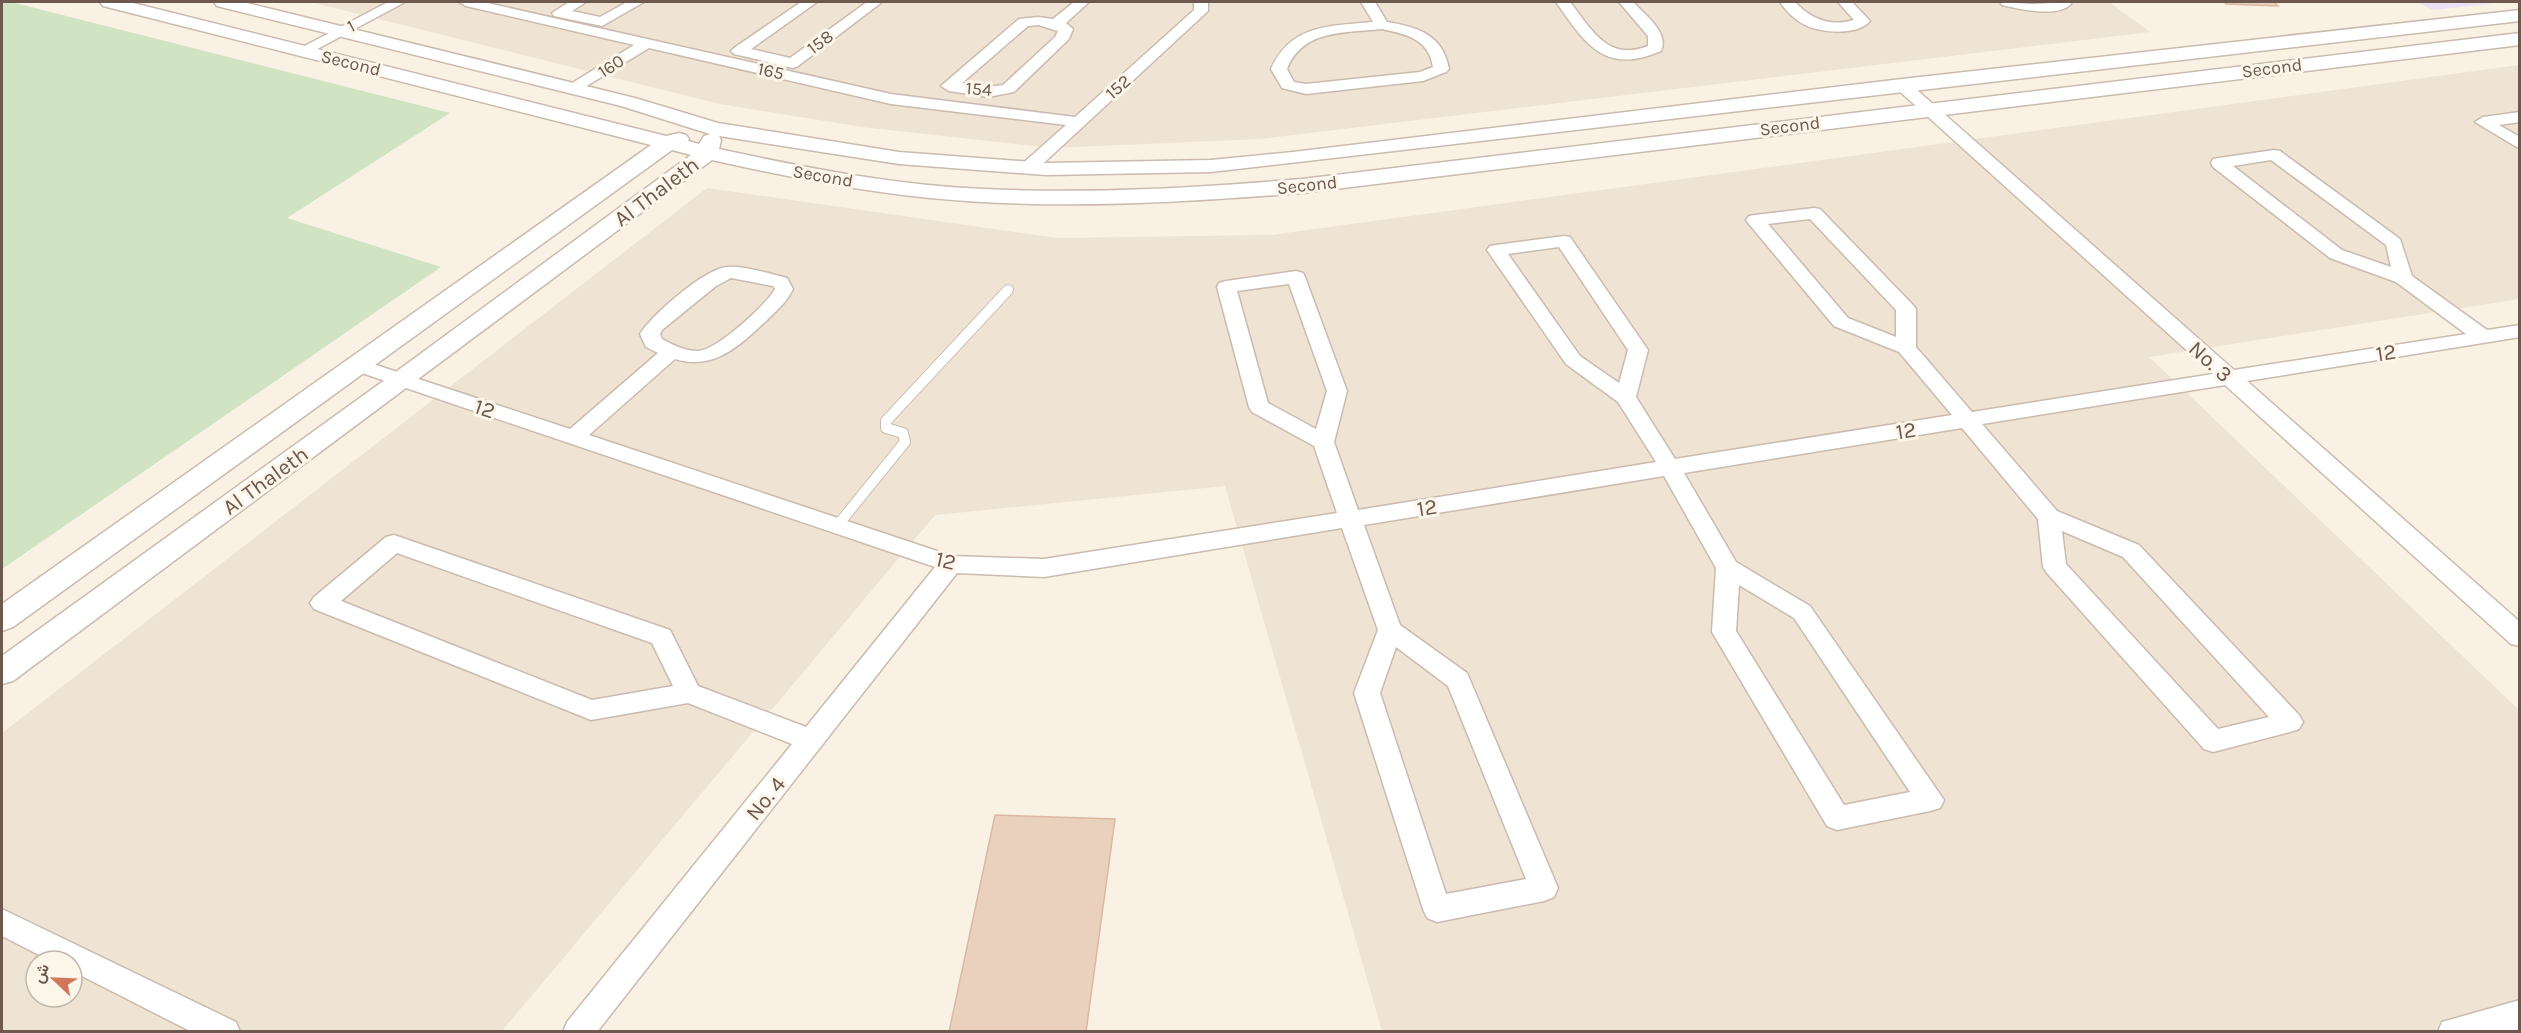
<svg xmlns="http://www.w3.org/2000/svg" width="2521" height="1033" viewBox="0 0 2521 1033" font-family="Karla,Vazirmatn,sans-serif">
	<rect width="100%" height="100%" fill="#f9f1e3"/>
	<g fill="#efe3d3" fill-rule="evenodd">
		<polygon points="310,2 2109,2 2150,32 1260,139 1051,148 862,127 720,104"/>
		<path d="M2519,65V299L2149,357L2519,710V1031H1382L1225,486L935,515L502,1031L2,1032V733L707,188L1057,238L1271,235ZM36,961H72V997H36Z"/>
	</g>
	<polygon fill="#ede0f5" points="2417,2 2506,2 2433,10"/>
	<polygon fill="#d0e4c4" points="2,2 11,2 450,113 287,218 441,267 2,569"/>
	<g fill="#ead1be" stroke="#dbb8a1" stroke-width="1.5">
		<polygon points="2224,2 2274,2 2278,6 2226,4"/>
		<polygon points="995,815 1115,819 1086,1032 949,1032"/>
	</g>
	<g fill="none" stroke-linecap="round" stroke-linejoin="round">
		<g stroke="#cabbae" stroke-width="12">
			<polyline id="service" points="837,526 905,442 903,433 886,428 886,421 1008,290"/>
		</g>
		<g stroke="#cabbae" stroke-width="3">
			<g id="minor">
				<polygon points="388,2 405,2 308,54 303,56 295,51"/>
				<polygon points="459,2 483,2 891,94 1075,117 1194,10 1194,2 1208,2 1208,11 1034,172 1022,172 1020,168 1022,164 1066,125 891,104 649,48 575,93 567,88 569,85 634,45 466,6"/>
				<polygon points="569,2 586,2 572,11 600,17 627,2 644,2 602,26 554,16 552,13"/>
				<polygon points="801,2 817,2 751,49 790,58 867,2 882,2 798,66 793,68 734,54 731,51 734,48"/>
				<path d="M1074,2H1089L1066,23L1073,29L1069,39L1014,92L988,97L949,91L941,86L1019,19L1038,17L1053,19ZM1038,25L1058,31L1055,37L1003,85L988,87L962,83L1028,26Z"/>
				<path d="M1361,2H1375L1387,22C1418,27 1443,35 1449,69L1446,72L1423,81L1306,94L1282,88L1271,69C1291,24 1330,26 1373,22ZM1382,29C1406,34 1429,39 1433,67L1420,72L1306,84L1294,82L1287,69C1303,29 1345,33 1382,29Z"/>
				<path d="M1556,2H1570C1592,30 1608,62 1648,46V36L1619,2H1633C1644,14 1670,33 1661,51C1605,75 1586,45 1556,2Z"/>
				<path d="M1780,2H1795C1811,19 1830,27 1854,20L1838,2H1852L1870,21C1857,36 1822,33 1805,25C1795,20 1786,11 1780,2Z"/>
				<path d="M2000,2L2033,4L2071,2V4C2058,18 2019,9 2002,5Z"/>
				<path d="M1902,80L1908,82L2234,370L2466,334L2396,282L2330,258L2213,167L2211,163L2213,159L2219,158L2274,150L2280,151L2400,239L2412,276L2487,330L2520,325V337L2247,381L2520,622V646L2511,644L2225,385L1982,424L2057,511L2139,545L2299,715L2303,722L2299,729L2290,732L2213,752L2204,749L2047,573L2043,567L2038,519L1962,428L1684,473L1736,562L1810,606L1944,800L1940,808L1930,811L1837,830L1827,826L1712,632L1716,568L1664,476L1364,525L1400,625L1467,673L1558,888L1554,897L1544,901L1437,922L1427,918L1423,909L1354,693L1378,630L1342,528L1044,577L957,573L597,1032H563L567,1022L792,744L688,703L591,720L314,609L310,603L314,597L386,537L394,535L670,630L698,686L806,727L935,567L350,369L347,365L350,361L357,359L364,361L570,429L658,353L646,347L640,334C652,315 704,269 727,267C742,265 771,274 787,278L793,289C787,302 776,311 766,321C739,346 714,371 675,359L589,435L952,556L1044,559L1337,513L1314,446L1252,412L1249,407L1217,287L1219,283L1226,281L1296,271L1303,273L1305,277L1347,391L1334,442L1358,510L1656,462L1618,402L1566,364L1487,250L1490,246L1496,245L1564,236L1570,237L1648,350L1636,397L1675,459L1952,415L1899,352L1834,326L1749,224L1746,220L1749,216L1755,215L1814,208L1820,209L1913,305L1916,309V347L1972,412L2213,374L1896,88L1894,85ZM2271,160L2386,245L2391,267L2342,250L2233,166ZM1810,219L1896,310V337L1848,318L1768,224ZM1559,247L1628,350L1619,383L1580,356L1508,254ZM731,278L773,286L775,289C766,305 717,350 698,351C685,351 673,345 662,339L660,334L662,330L716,286ZM1289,284L1327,391L1316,429L1268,403L1237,291ZM2062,531L2123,557L2269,717L2218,729L2066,564ZM397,553L652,643L673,686L592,700L341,601ZM1739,585L1794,618L1910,792L1844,805L1736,631ZM1396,647L1448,686L1526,879L1446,894L1380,693Z"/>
				<polygon points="2520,112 2520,122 2499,125 2520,137 2520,149 2475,122 2483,117"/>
				<polygon points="2,909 236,1022 240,1032 192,1032 72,971 72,961 51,961 2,936"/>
				<polygon points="2520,1000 2520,1029 2509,1032 2438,1032 2442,1022"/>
			</g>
		</g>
		<g stroke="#cabbae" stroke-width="3">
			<path id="tertiary" d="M100,2H129L666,136L679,133L686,135L689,139L688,141L699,144L704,136L710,134L621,106L217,6L214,2H243L635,98L718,123L899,152L1046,163L1211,160L1293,152L1902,79L2520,10V21L1211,172L1046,175L899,164L719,136L721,140L719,149C806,168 894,185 984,189C1090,194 1196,188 1302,179L2520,33V45L1302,193C1178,203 1054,210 930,198C857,191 784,176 712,160L13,681L2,684V656L393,374L691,155L672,150L13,627L2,631V604L651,145L103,6Z"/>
		</g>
		<use href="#service" stroke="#fff" stroke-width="10"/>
		<use href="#minor" fill="#fff" fill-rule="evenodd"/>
		<use href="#tertiary" fill="#fff" fill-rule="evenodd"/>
	</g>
	<g text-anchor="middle" stroke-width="6" stroke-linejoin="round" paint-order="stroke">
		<g font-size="18" fill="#6d594d" stroke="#fcf5e9">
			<text transform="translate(351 26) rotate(-27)" y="6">1</text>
			<text transform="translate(820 42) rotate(-37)" y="6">158</text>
			<text transform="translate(351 63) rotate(14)" y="6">Second</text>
			<text transform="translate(611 66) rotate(-33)" y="6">160</text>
			<text transform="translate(2272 68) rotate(-7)" y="6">Second</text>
			<text transform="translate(771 71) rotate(13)" y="6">165</text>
			<text transform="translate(1118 87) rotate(-42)" y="6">152</text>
			<text transform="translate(979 89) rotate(4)" y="6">154</text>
			<text transform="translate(1790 126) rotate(-7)" y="6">Second</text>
			<text transform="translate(823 176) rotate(10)" y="6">Second</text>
			<text transform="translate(1307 185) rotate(-6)" y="6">Second</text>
		</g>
		<g font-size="22" fill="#6d594d" stroke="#fcf5e9">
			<text transform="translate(656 191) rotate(-37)" y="8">Al Thaleth</text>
			<text transform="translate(2386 352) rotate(-9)" y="8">12</text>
			<text transform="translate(2211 361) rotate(42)" y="8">No. 3</text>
			<text transform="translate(485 408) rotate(18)" y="8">12</text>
			<text transform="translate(1906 430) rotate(-9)" y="8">12</text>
			<text transform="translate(265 480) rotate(-36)" y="8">Al Thaleth</text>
			<text transform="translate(1427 507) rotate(-9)" y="8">12</text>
			<text transform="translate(946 560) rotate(13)" y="8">12</text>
			<text transform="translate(765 798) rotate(-51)" y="8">No. 4</text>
		</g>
	</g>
	<rect width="2521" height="1033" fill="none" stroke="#6d594d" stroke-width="6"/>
	<g transform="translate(54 979) rotate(293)"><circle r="28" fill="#fcf5e9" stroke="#c3b7ab" stroke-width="1.5"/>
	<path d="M0-4.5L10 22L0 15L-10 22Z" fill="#d37558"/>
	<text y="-9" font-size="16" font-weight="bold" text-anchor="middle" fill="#6d594d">ش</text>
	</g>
</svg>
